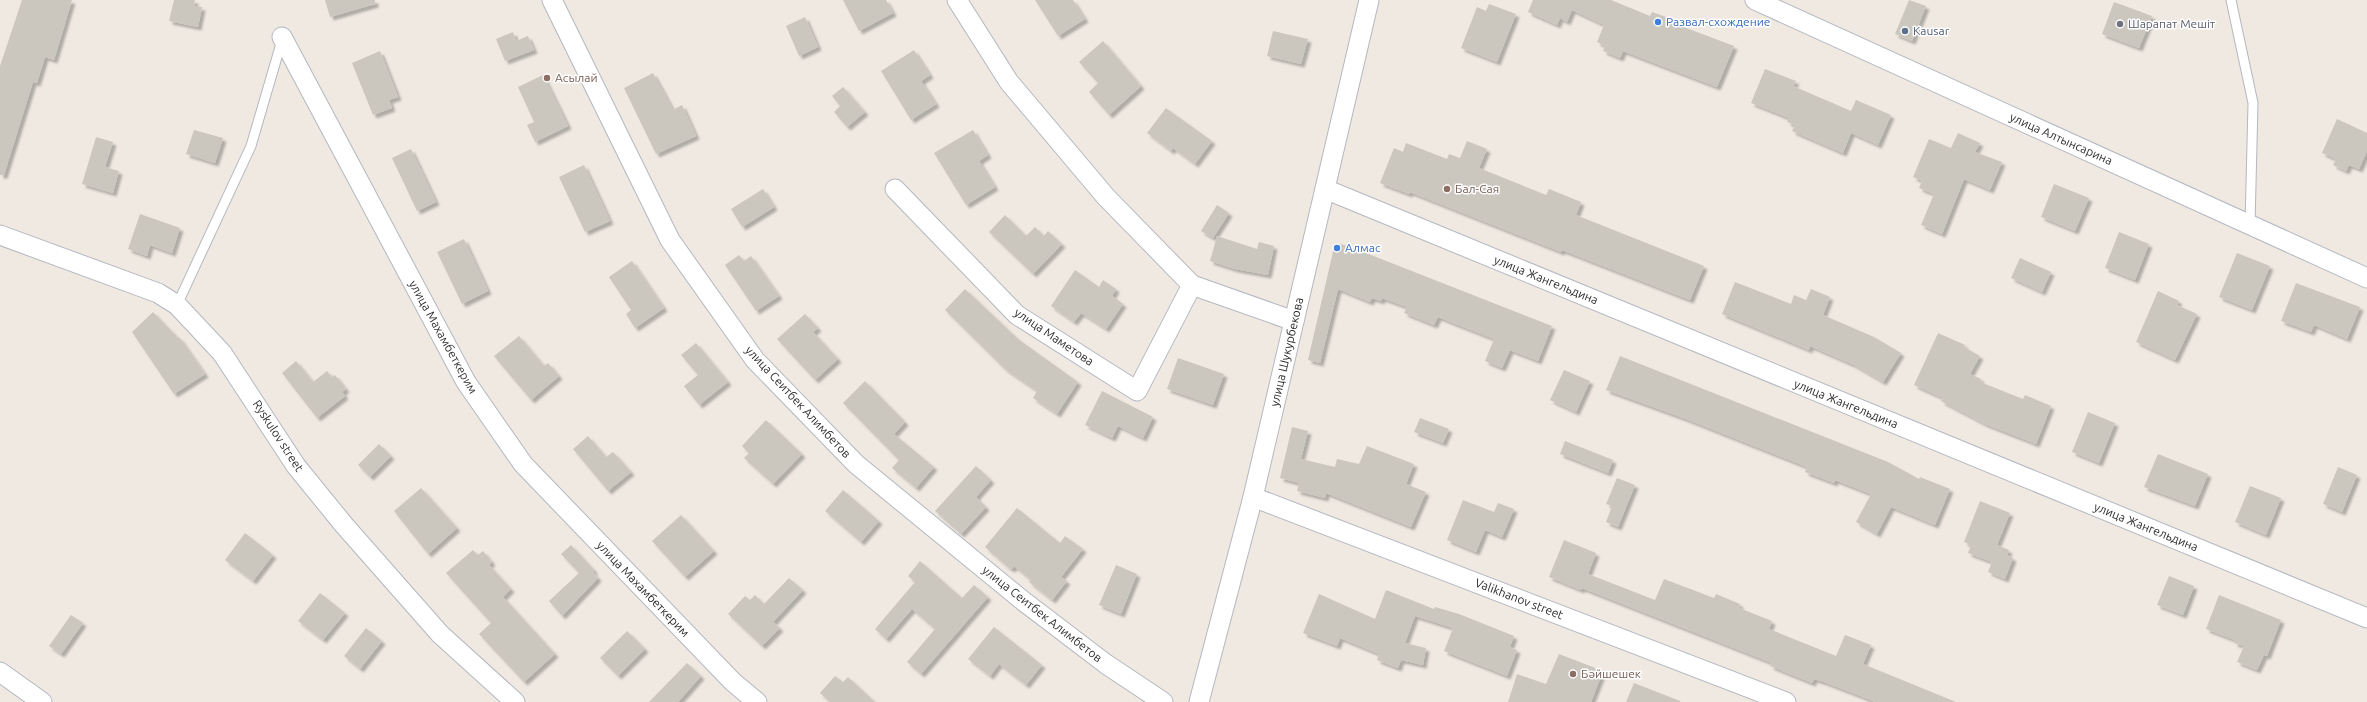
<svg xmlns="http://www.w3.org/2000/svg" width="2367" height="702" viewBox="0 0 2367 702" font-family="Ubuntu,sans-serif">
	<defs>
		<filter id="shadow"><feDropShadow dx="3.5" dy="3.5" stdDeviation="1" flood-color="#0004"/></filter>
	</defs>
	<rect width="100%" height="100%" fill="#efe9e1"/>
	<g fill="#cbc7bf" filter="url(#shadow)">
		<polygon points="22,0 72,0 54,60 45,57 37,83 33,82 4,175 0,175 0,66"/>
		<polygon points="174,0 195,0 194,6 202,7 198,27 169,21"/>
		<polygon points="325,0 375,0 375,4 330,17"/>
		<polygon points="843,0 886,0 893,13 859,31"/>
		<polygon points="1035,0 1073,0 1085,19 1058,36"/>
		<polygon points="1533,0 1611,0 1650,16 1652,12 1666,17 1665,20 1734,46 1717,87 1623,51 1620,58 1603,51 1605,46 1597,42 1604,25 1572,10 1567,22 1560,18 1557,25 1528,12"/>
		<polygon points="1909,0 1926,6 1912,41 1895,34"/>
		<polygon points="2114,2 2152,16 2139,48 2102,34"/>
		<polygon points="1489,4 1516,14 1497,62 1461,48 1477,7 1486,11"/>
		<polygon points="805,17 818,47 799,56 786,26"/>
		<polygon points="1273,31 1308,39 1301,64 1267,56"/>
		<polygon points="513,32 516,41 528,36 534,50 505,61 496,39"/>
		<polygon points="1103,41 1141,86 1109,115 1089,92 1098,83 1079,62"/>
		<polygon points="914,50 930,75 921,81 936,104 911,120 881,71"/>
		<polygon points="380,51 398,97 389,100 392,108 373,115 352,63"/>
		<polygon points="1765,69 1796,81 1793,86 1851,111 1856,100 1891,115 1878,145 1851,133 1843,153 1792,131 1795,125 1787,122 1789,118 1751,103"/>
		<polygon points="653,73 673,110 682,105 696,136 656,154 624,88"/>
		<polygon points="543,75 568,126 535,142 527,125 534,122 518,87"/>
		<polygon points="843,87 865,112 847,127 834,112 840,106 832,96"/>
		<polygon points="1166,108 1212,141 1195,164 1173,148 1171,151 1147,133"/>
		<polygon points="2337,119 2367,133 2367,151 2359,169 2349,165 2346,171 2333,165 2336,159 2322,153"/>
		<polygon points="194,130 223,138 215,163 186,154"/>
		<polygon points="973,130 988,155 979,161 995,187 966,205 934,153"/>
		<polygon points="1958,133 1980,143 1975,152 2002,162 1990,190 1964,179 1942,234 1921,225 1934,194 1919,188 1922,181 1913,177 1929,139 1951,148"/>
		<polygon points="96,137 113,142 105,167 119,171 113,193 82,184"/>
		<polygon points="1467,141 1487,149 1479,168 1546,195 1549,189 1581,202 1576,215 1704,266 1690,300 1562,250 1561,252 1410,192 1409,194 1380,183 1394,148 1403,152 1406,143 1447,159 1449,154 1460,158"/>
		<polygon points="411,149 436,202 417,211 392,158"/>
		<polygon points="584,165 610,221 585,232 559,177"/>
		<polygon points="2054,184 2089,198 2075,231 2041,217"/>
		<polygon points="763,189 774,207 742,227 731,209"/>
		<polygon points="1217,205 1229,213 1213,238 1201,231"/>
		<polygon points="140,214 180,228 172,253 150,245 147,256 128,249"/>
		<polygon points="1005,215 1026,236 1035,227 1044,236 1048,231 1062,244 1033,274 989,232"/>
		<polygon points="2119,232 2149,244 2135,280 2105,268"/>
		<polygon points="1217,236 1257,249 1259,242 1274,246 1268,275 1235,269 1210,261"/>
		<polygon points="464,239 488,291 462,304 437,252"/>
		<polygon points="1335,243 1348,246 1552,326 1538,361 1510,350 1502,368 1485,361 1494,339 1438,317 1434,325 1404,313 1407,307 1382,298 1381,301 1372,298 1370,302 1338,289 1320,363 1308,360"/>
		<polygon points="2237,253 2270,266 2252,310 2219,297"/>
		<polygon points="739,255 744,261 751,256 779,296 756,311 725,265"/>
		<polygon points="2020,258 2051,272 2042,292 2011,278"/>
		<polygon points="632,261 664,308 635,328 626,314 631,310 609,277"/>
		<polygon points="1075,270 1099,287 1103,280 1116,289 1112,296 1123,304 1106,329 1081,313 1074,322 1051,306"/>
		<polygon points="1735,282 1791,304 1794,295 1806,300 1811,289 1830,297 1823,315 1874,337 1901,353 1883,382 1854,365 1810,346 1809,350 1722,314"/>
		<polygon points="2296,283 2360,307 2347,339 2314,325 2311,332 2281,321"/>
		<polygon points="965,289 1018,339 1078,382 1057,414 1033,398 1037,391 1005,369 945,310"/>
		<polygon points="2158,291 2179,301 2177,305 2197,314 2175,360 2136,342"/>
		<polygon points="153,312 178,338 179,337 205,374 174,394 132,332"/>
		<polygon points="805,314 818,328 813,332 838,359 815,380 777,339"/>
		<polygon points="1938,333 1965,345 1964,347 1980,356 1970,374 1981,379 1980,382 2023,399 2025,395 2051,406 2036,444 1985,424 1941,401 1943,398 1914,385"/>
		<polygon points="519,336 544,366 548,363 559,376 531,400 494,356"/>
		<polygon points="696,343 728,382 699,405 684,386 698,375 681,355"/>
		<polygon points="1620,356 1888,462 1919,479 1920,477 1950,489 1935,525 1891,507 1877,534 1856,522 1871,494 1835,480 1834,483 1805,472 1807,467 1686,419 1606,390"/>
		<polygon points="1178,358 1224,374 1213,405 1167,389"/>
		<polygon points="296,361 313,382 327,371 332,377 335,375 346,389 342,392 345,396 317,418 282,373"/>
		<polygon points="1564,370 1590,381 1576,412 1550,400"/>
		<polygon points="865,381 905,422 894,434 934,467 916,488 892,468 899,460 843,403"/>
		<polygon points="1102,391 1153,417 1143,438 1118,426 1112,438 1085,425"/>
		<polygon points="2088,412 2115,423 2099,463 2072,452"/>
		<polygon points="1420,418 1449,429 1443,443 1414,432"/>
		<polygon points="766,420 802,454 773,484 744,458 749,453 742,446"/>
		<polygon points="1292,427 1308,431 1301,459 1335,467 1337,459 1359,464 1367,446 1414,464 1406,484 1426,492 1411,527 1326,493 1325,498 1297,491 1299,483 1280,478"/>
		<polygon points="588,436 606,457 613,452 631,472 608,491 573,449"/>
		<polygon points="1565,441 1613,460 1608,473 1560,454"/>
		<polygon points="379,444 391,456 370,477 358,465"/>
		<polygon points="2158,454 2208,474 2195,506 2144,487"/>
		<polygon points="976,466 991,480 976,497 986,507 961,534 935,511"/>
		<polygon points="2338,467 2357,475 2342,512 2323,504"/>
		<polygon points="1617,478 1635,485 1618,527 1606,522 1612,506 1606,504"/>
		<polygon points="2250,486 2281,498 2266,535 2235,522"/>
		<polygon points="421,488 457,528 428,554 394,511"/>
		<polygon points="843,490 879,521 861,542 825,511"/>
		<polygon points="1463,500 1494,512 1498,503 1514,509 1502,537 1485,530 1476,552 1447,540"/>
		<polygon points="1980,501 2010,513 1997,545 2009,550 2007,555 2013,558 2005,579 1988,572 1992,562 1968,553 1971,545 1964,542"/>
		<polygon points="1017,508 1060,543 1065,536 1083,549 1061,577 1067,581 1052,600 1029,582 1031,580 1014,566 1012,569 1009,568 985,547"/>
		<polygon points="681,515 714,551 685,577 652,541"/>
		<polygon points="245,533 273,555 253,581 225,560"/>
		<polygon points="1564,540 1596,553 1588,574 1655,600 1664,579 1714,598 1716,594 1740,604 1739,608 1772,621 1769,629 1836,656 1845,635 1871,645 1863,664 1956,702 1876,702 1824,682 1814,679 1812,683 1770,666 1772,663 1582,588 1581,590 1549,577"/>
		<polygon points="571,545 594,570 593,572 598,578 562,616 549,601 579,573 561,554"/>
		<polygon points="473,550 478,555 483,551 492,562 489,565 511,589 503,597 555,654 524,682 479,634 491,623 446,573"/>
		<polygon points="920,561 962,598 974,585 988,597 921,674 907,662 935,629 912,609 886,639 875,629 915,582 908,576"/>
		<polygon points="1116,565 1137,574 1121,614 1099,605"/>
		<polygon points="2169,576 2194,586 2183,615 2157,605"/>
		<polygon points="789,578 803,590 773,622 780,628 762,646 728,614 745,596 750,600 755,595 764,604"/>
		<polygon points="1386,590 1434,609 1435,607 1459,614 1514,636 1510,647 1517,650 1507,676 1444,651 1453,628 1415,616 1405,643 1426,648 1423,665 1401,660 1398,668 1377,660 1379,654 1340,638 1337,646 1303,633 1319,594 1375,619"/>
		<polygon points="320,593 345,613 323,640 298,621"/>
		<polygon points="2219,595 2281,620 2267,656 2264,655 2257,670 2237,662 2244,646 2234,643 2235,640 2206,629"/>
		<polygon points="71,615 83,623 61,654 49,646"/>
		<polygon points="994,627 1042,665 1026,685 999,664 990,676 968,659"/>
		<polygon points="366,628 382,641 360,669 344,656"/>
		<polygon points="627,631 645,649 618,676 600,658"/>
		<polygon points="1559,654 1603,671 1591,702 1508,702 1517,674 1546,684"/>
		<polygon points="687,663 701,676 678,702 649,702"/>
		<polygon points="835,676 843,682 848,677 875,702 830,702 820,693"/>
		<polygon points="1634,683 1680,701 1680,702 1626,702"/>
	</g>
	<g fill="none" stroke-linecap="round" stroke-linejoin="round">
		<g stroke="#b4b7c1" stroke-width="11">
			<g id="service">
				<polyline points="2231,0 2253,103 2250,225"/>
				<polyline points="177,305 251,146 282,40"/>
			</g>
		</g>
		<g stroke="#b4b7c1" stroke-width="21">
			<g id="minor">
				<polyline points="552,0 670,240 755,360 856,464 1022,600 1106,664 1163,702"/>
				<polyline points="957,0 1009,82 1106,197 1192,285 1294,321"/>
				<polyline points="1755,0 2367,278"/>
				<polyline points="282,37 466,382 523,464 733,682 757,702"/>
				<polyline points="895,189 1017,315 1137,391 1192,285"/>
				<polyline points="1325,189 2367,618"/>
				<polyline points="0,235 158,293 177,305 222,353 296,466 344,525 440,634 515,702"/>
				<polyline points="1253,497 1786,702"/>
				<polyline points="0,672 42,702"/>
				<polyline points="1199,702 1253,497 1369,0"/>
			</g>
		</g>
		<use href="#service" stroke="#fff" stroke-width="9"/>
		<use href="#minor" stroke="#fff" stroke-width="19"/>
	</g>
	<g fill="#3f7fe0" stroke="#fff" stroke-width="1.5">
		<circle cx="1658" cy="22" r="4"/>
		<circle cx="1337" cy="248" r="4"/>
	</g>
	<circle fill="#6b7280" stroke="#fff" stroke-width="1.5" cx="2120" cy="24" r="4"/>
	<circle fill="#5c6f8a" stroke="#fff" stroke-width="1.5" cx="1905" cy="31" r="4"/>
	<g fill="#8d6e63" stroke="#fff" stroke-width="1.5">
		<circle cx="547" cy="78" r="4"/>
		<circle cx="1447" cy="189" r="4"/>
		<circle cx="1573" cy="674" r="4"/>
	</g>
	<g text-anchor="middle" stroke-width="3" stroke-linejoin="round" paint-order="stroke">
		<g font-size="12" fill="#366cbe" stroke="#fff" text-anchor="start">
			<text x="1666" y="26">Развал-схождение</text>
			<text x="1345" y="252">Алмас</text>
		</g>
		<g font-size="12" fill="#5b616d" stroke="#fff" text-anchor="start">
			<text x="2128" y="28">Шарапат Мешіт</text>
		</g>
		<g font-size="12" fill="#4e5e75" stroke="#fff" text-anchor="start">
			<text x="1913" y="35">Kausar</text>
		</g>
		<g font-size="12" fill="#785e54" stroke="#fff" text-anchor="start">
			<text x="555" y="82">Асылай</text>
			<text x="1455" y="193">Бал-Сая</text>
			<text x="1581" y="678">Бәйшешек</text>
		</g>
		<g font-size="12" fill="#2e2e2e" stroke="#fff">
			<text transform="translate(2061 139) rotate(24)" y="4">улица Алтынсарина</text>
			<text transform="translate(1546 280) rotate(22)" y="4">улица Жангельдина</text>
			<text transform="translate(443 337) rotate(61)" y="4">улица Махамбеткерим</text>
			<text transform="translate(1054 337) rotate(34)" y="4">улица Маметова</text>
			<text transform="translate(1287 352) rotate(-77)" y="4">улица Шукурбекова</text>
			<text transform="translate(798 402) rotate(47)" y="4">улица Сеитбек Алимбетов</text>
			<text transform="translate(1846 404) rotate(22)" y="4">улица Жангельдина</text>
			<text transform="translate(278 436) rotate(57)" y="4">Ryskulov street</text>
			<text transform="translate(2146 527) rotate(22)" y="4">улица Жангельдина</text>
			<text transform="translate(643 589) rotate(46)" y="4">улица Махамбеткерим</text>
			<text transform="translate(1519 599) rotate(21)" y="4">Valikhanov street</text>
			<text transform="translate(1042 614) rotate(38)" y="4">улица Сеитбек Алимбетов</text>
		</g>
	</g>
</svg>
